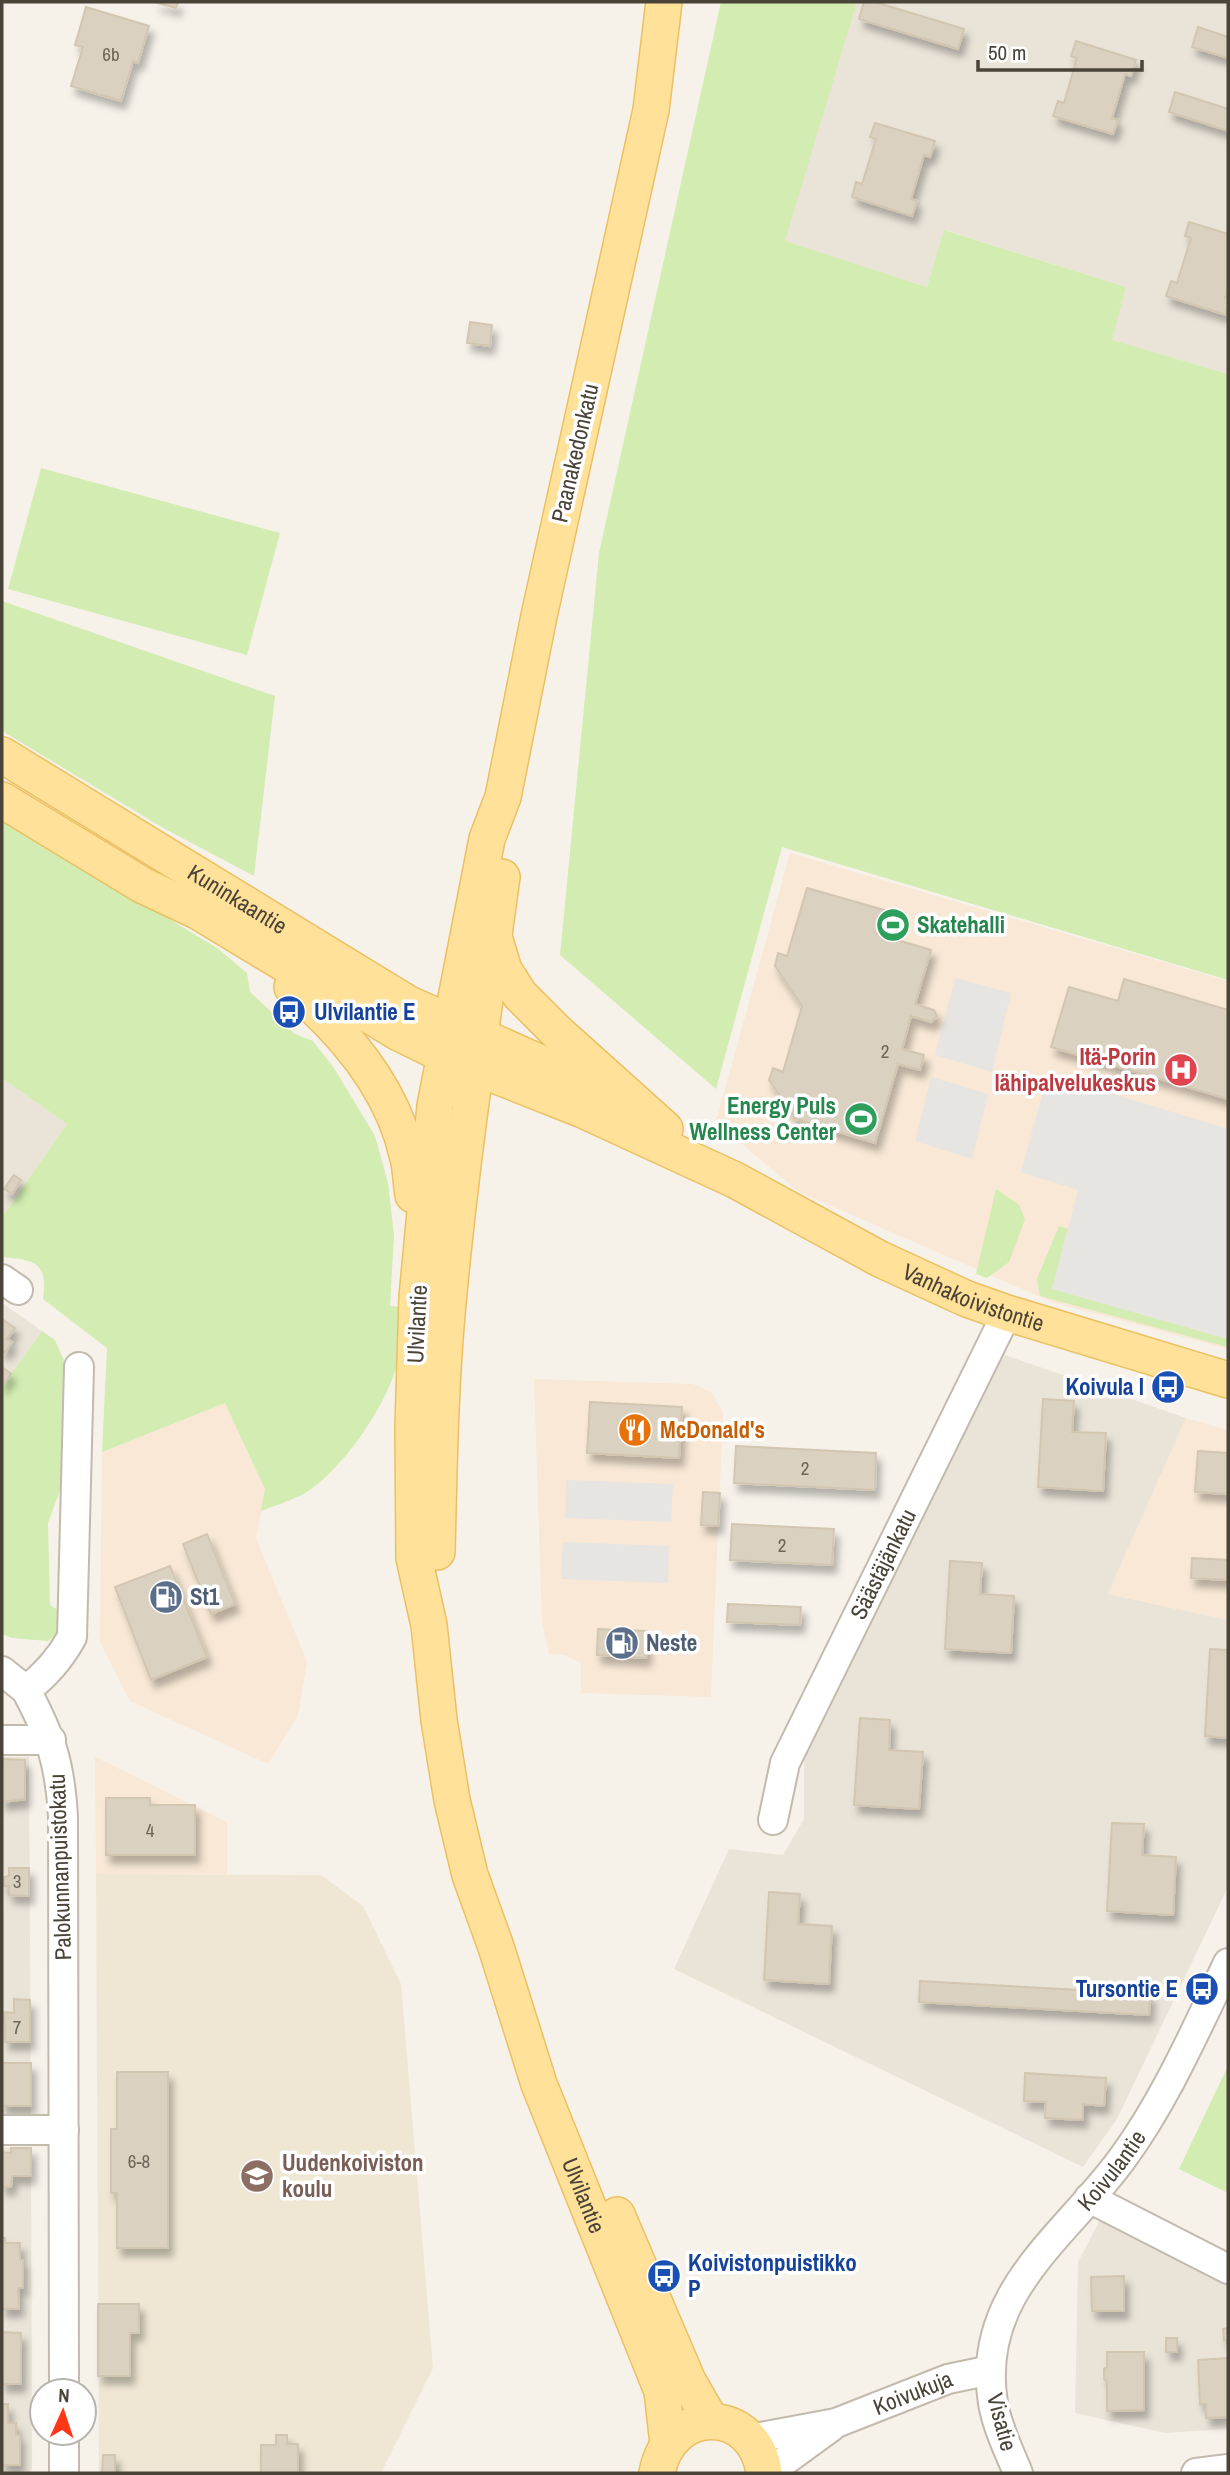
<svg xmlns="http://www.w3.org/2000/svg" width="1230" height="2475" viewBox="0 0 1230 2475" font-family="'Archivo Narrow',sans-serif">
	<defs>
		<filter id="shadow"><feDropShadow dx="4.5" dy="8" stdDeviation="3.5" flood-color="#0004"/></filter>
	</defs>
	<rect width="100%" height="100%" fill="#f6f2ea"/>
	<g fill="#eae4d8">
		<polygon points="857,2 1228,2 1228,374 1111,340 1126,287 945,230 927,287 784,241"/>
		<polygon points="2,1078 67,1124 2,1217"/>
		<polygon points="2,1303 42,1331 2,1387"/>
		<polygon points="1002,1354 1186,1418 1108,1594 1228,1620 1228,1887 1117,2119 1083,2167 674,1969 729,1849 783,1855 804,1819 804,1756"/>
		<polygon points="2,1757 29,1757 31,2115 2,2115"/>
		<polygon points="2,2148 31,2148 32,2469 28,2473 2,2473"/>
		<polygon points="1100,2220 1228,2285 1228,2429 1165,2433 1075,2413 1078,2262"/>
	</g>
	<g fill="#f8e8d5">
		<polygon points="790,853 1228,981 1228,1349 1052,1302 799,1192 716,1122"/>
		<polygon points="534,1379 693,1384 712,1393 723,1412 711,1697 581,1693 581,1663 565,1655 549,1654 542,1621"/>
		<polygon points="225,1403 266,1490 256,1538 307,1662 298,1715 268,1764 130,1701 100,1641 102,1452"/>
		<polygon points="1186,1418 1228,1430 1228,1620 1108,1594"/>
		<polygon points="95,1757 227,1822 227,1874 96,1874"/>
	</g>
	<polygon fill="#efe7d3" points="96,1874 321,1875 363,1906 401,1984 433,2368 381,2473 99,2473"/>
	<g fill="#d2ecb1">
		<polygon points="721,2 857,2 785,241 927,287 944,230 1126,287 1112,340 1228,374 1228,980 782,847 716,1089 560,955 599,553"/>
		<polygon points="41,468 280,533 247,655 8,589"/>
		<polygon points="2,601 275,696 254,876 165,829 2,731"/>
		<path d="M2,818L217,948L247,973L250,992L295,1034L313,1041L334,1068L375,1136L388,1183L394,1235L390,1306L400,1307C400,1322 401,1340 399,1355C392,1400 341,1473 302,1495C289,1501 274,1506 261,1511L265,1489L225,1403L102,1452L107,1348L43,1299C48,1262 35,1260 2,1257V1217L67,1124L2,1078Z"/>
		<polygon points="996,1189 1019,1205 1025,1219 1009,1262 987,1278 976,1274"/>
		<polygon points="1059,1226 1068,1229 1053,1289 1228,1339 1228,1347 1040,1296 1037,1279"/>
		<polygon points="42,1331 55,1340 64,1361 63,1482 48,1523 50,1605 64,1614 60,1631 48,1641 12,1638 2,1634 2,1387"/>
		<polygon points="1228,2066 1228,2193 1179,2169"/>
	</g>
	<g fill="#e7e5e1">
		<polygon points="955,978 1011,993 992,1072 935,1055"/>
		<polygon points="1048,1074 1228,1129 1228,1339 1052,1289 1078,1190 1021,1172"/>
		<polygon points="931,1077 988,1094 972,1159 915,1141"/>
		<polygon points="566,1480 673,1484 671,1522 565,1518"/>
		<polygon points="563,1542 669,1546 668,1583 561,1579"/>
	</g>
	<g fill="#dbd1c1" stroke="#d3c6b1" stroke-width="2" filter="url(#shadow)">
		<polygon points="154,2 178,2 176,8"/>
		<polygon points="864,2 875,2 964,29 958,49 859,19"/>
		<polygon points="86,7 149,26 138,63 133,61 121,101 71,86 83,47 75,45"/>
		<polygon points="1198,27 1228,37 1228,58 1192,47"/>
		<polygon points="1076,41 1136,60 1131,76 1125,74 1112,118 1118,120 1113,134 1053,116 1058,101 1064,103 1077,58 1071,56"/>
		<polygon points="1175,92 1228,109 1228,131 1169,112"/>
		<polygon points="875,123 935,141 930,157 924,155 911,199 917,201 912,216 852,197 856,182 862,184 876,139 870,137"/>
		<polygon points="1189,222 1228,234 1228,287 1225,298 1228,299 1226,315 1166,296 1171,281 1177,283 1191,238 1185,236"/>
		<polygon points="470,322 492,325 490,346 467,343"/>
		<polygon points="807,888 884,910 877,934 931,950 915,1004 934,1010 937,1016 931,1022 911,1016 902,1049 924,1055 920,1070 898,1064 875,1143 796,1119 769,1080 773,1068 783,1072 802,1006 775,966 778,953 787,956"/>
		<polygon points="1124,979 1228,1010 1228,1099 1051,1047 1069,987 1118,1001"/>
		<polygon points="14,1175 21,1180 12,1194 4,1189"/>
		<polygon points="2,1319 15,1328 7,1339 12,1342 5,1353 2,1350"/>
		<polygon points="2,1367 11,1374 2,1386"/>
		<polygon points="1043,1399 1074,1401 1072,1432 1106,1433 1103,1491 1038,1487"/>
		<polygon points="590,1402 682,1407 679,1458 587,1453"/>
		<polygon points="736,1446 876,1453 875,1490 734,1483"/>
		<polygon points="1198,1451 1228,1453 1228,1494 1195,1492"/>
		<polygon points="703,1492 720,1493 718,1526 701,1525"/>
		<polygon points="732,1524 834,1529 832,1565 730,1560"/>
		<polygon points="207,1534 235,1604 211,1614 183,1544"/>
		<polygon points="1192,1558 1228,1560 1228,1580 1191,1578"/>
		<polygon points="950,1561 982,1563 980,1594 1014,1596 1011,1653 945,1649"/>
		<polygon points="170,1566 207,1657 151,1680 115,1587"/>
		<polygon points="728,1604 801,1607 800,1625 727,1622"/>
		<polygon points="598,1629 647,1631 646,1658 597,1655"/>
		<polygon points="1210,1649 1228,1650 1228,1738 1205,1736"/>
		<polygon points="860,1718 890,1720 889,1750 923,1752 919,1809 854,1805"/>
		<polygon points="2,1759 25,1760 25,1799 2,1802"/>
		<polygon points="106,1798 150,1798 150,1805 195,1805 195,1855 106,1855"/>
		<polygon points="1112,1823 1144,1824 1142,1855 1176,1857 1173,1915 1107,1911"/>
		<polygon points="9,1868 29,1868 29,1896 9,1895 9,1886 4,1886 4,1877 9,1876"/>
		<polygon points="769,1892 800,1894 798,1924 832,1926 829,1984 764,1980"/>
		<polygon points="920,1981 1150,1994 1149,2015 919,2002"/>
		<polygon points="14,1999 30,2000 30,2042 5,2042 4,2012 14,2013"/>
		<rect x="2" y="2063" width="29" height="43"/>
		<polygon points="117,2072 168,2072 168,2248 117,2248 117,2193 111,2193 111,2129 117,2129"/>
		<polygon points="1025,2073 1106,2078 1104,2106 1083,2104 1083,2120 1045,2118 1046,2102 1024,2101"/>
		<polygon points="11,2148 31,2148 31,2176 12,2176 11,2187 2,2187 2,2152 11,2153"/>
		<polygon points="2,2238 5,2238 5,2243 20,2243 20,2260 23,2260 23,2288 18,2288 19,2309 2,2309"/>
		<polygon points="1124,2276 1124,2311 1092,2311 1091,2277"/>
		<polygon points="98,2304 139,2304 139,2333 130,2333 130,2376 98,2376"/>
		<polygon points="1228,2328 1228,2340 1224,2340 1223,2329"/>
		<polygon points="2,2332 21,2333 21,2384 2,2384"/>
		<rect x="1166" y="2338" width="11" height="14"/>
		<polygon points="1107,2352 1144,2352 1144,2410 1107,2411 1107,2382 1104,2379 1104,2369 1107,2367"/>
		<polygon points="1228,2358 1228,2417 1206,2418 1206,2404 1200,2404 1198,2360"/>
		<polygon points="2,2404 8,2404 8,2423 16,2423 16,2435 20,2435 20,2465 2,2465"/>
		<polygon points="276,2435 287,2435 287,2444 298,2444 298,2473 261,2473 261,2445 276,2445"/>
		<polygon points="103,2455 115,2455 115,2473 102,2473"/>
	</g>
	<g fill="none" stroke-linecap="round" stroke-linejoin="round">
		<g stroke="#c2baac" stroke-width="32">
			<g id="minor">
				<polyline points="2,1279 18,1290"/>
				<polyline points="2,1671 26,1690"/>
				<polyline points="2,1740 51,1740"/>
				<path id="s1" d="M773,1820L785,1763L1007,1313"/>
				<polyline points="2,2130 64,2130"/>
				<polyline points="1089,2198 1228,2269"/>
				<path d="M64,2391L63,1817C60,1763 51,1737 26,1690C46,1675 60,1659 72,1637L79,1367"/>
				<path id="s2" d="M750,2439L836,2423L948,2379L991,2370"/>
				<polyline points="64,2473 64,2433"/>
				<polyline points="768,2473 831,2427"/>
				<path id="s3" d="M1018,2473C1009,2451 997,2427 993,2403C975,2293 1065,2237 1122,2159C1166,2099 1196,2029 1228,1963"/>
				<polyline points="1196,2473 1228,2469"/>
			</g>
		</g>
		<g stroke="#ebc063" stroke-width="38">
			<g id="major">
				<path id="s4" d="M664,2L651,110L539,616L503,797L487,839L435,1106L417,1297L413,1427L414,1558L429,1625L439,1720L452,1800L470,1875L496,1947L539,2084L662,2391L668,2444"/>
				<path id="s5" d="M2,755L407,1003L554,1069L615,1102"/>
				<path id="s6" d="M2,800L142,885L199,912L399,1033L444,1055L583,1110L735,1180L880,1259L967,1299L1007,1313L1228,1380"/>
				<polyline points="495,940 504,970 520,995 557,1032 665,1129"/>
				<path d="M292,987C345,1032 393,1088 408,1158C411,1170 411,1183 413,1195"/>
				<path d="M437,1552C439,1473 440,1393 447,1314C460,1168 482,1023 502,877"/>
				<polyline points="617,2215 688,2381 711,2421"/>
				<path d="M657,2473C670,2404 755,2405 764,2473"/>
			</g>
		</g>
		<use href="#minor" stroke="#fff" stroke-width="28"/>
		<use href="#major" stroke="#ffe199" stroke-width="35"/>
	</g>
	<defs>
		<g id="stadium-disc" transform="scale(1.75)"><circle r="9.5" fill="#2e9e5b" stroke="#fff"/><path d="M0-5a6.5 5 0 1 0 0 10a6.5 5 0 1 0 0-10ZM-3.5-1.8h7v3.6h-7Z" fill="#fff"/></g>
		<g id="bus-disc" transform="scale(1.75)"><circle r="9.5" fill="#1a4fb4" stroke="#fff"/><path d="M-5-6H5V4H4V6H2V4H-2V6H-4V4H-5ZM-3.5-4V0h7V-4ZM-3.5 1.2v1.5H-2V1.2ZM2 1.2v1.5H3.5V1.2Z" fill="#fff"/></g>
		<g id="hospital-disc" transform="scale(1.75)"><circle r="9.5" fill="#e0444e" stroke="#fff"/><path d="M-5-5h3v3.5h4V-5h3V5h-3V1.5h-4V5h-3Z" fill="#fff"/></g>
		<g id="restaurant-disc" transform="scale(1.75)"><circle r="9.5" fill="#e8710a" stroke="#fff"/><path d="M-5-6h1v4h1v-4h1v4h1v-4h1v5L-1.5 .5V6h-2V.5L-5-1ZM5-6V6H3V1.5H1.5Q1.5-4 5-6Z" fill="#fff"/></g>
		<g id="fuel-disc" transform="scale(1.75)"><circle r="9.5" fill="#5c6f8a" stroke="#fff"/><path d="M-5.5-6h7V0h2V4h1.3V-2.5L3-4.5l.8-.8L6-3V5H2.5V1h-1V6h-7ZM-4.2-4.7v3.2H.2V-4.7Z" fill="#fff"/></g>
		<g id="school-disc" transform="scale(1.75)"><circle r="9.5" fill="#8d6e63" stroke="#fff"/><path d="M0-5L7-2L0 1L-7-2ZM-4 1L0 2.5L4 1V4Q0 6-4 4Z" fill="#fff"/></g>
	</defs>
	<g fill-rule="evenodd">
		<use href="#stadium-disc" x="893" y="925"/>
		<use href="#bus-disc" x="289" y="1012"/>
		<use href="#hospital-disc" x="1181" y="1070"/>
		<use href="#stadium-disc" x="861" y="1119"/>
		<use href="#bus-disc" x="1168" y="1387"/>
		<use href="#restaurant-disc" x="635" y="1430"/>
		<use href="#fuel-disc" x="166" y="1597"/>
		<use href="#fuel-disc" x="622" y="1643"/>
		<use href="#bus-disc" x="1202" y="1989"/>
		<use href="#school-disc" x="257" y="2176"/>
		<use href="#bus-disc" x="664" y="2276"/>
	</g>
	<g text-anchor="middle" stroke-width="7" stroke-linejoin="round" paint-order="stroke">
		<g font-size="19" fill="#6e665a">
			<text x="111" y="61">6b</text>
			<text x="885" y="1058">2</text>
			<text x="805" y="1475">2</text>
			<text x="782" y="1552">2</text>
			<text x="150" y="1837">4</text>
			<text x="17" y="1888">3</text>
			<text x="17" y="2034">7</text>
			<text x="139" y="2168">6-8</text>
		</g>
		<g font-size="23" fill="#4a4337" stroke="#fff">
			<text transform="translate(575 453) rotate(-77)" y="8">Paanakedonkatu</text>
			<text dy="8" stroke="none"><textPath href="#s5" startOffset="276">Kuninkaantie</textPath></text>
			<text dy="8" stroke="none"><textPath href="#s6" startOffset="1094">Vanhakoivistontie</textPath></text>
			<text transform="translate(417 1324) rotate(-87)" y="8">Ulvilantie</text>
			<text dy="8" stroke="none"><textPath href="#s1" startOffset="280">Säästäjänkatu</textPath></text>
			<text transform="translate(60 1867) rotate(-92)" y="8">Palokunnanpuistokatu</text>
			<text dy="8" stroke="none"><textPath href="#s3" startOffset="346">Koivulantie</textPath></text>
			<text dy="8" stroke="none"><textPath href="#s4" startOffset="2244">Ulvilantie</textPath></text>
			<text dy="8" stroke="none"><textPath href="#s2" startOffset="170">Koivukuja</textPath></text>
			<text transform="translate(1002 2422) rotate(75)" y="8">Visatie</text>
		</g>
		<g font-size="23" font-weight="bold" fill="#27864d" stroke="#fff" text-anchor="start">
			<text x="917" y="933">Skatehalli</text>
			<text x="836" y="1114" text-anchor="end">Energy Puls<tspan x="836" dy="26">Wellness Center</tspan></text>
		</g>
		<g font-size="23" font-weight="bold" fill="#164399" stroke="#fff" text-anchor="start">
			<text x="314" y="1020">Ulvilantie E</text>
			<text x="1144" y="1395" text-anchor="end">Koivula I</text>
			<text x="1178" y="1997" text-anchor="end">Tursontie E</text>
			<text x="688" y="2271">Koivistonpuistikko<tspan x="688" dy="26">P</tspan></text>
		</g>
		<g font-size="23" font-weight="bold" fill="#be3a42" stroke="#fff" text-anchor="end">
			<text x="1156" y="1065">Itä-Porin<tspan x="1156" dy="26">lähipalvelukeskus</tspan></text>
		</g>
		<g font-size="23" font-weight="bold" fill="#c56008" stroke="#fff" text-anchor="start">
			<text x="660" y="1438">McDonald's</text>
		</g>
		<g font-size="23" font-weight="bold" fill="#4e5e75" stroke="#fff" text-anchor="start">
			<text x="190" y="1605">St1</text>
			<text x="646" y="1651">Neste</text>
		</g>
		<g font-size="23" font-weight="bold" fill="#785e54" stroke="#fff" text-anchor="start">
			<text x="282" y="2171">Uudenkoiviston<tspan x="282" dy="26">koulu</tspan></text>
		</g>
	</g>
	<rect width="1230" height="2475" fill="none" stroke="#4a4337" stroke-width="7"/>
	<g transform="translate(63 2412) rotate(3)"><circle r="33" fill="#ffffff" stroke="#b7b4af" stroke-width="2"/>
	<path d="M0-5L12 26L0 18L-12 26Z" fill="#ff3717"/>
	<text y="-10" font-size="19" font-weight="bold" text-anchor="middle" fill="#4a4337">N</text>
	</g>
	<path d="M978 60v10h164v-10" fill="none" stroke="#4a4337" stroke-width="3.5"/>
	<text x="988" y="60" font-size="21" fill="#4a4337" stroke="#ffffff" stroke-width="5" paint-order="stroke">50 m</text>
</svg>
